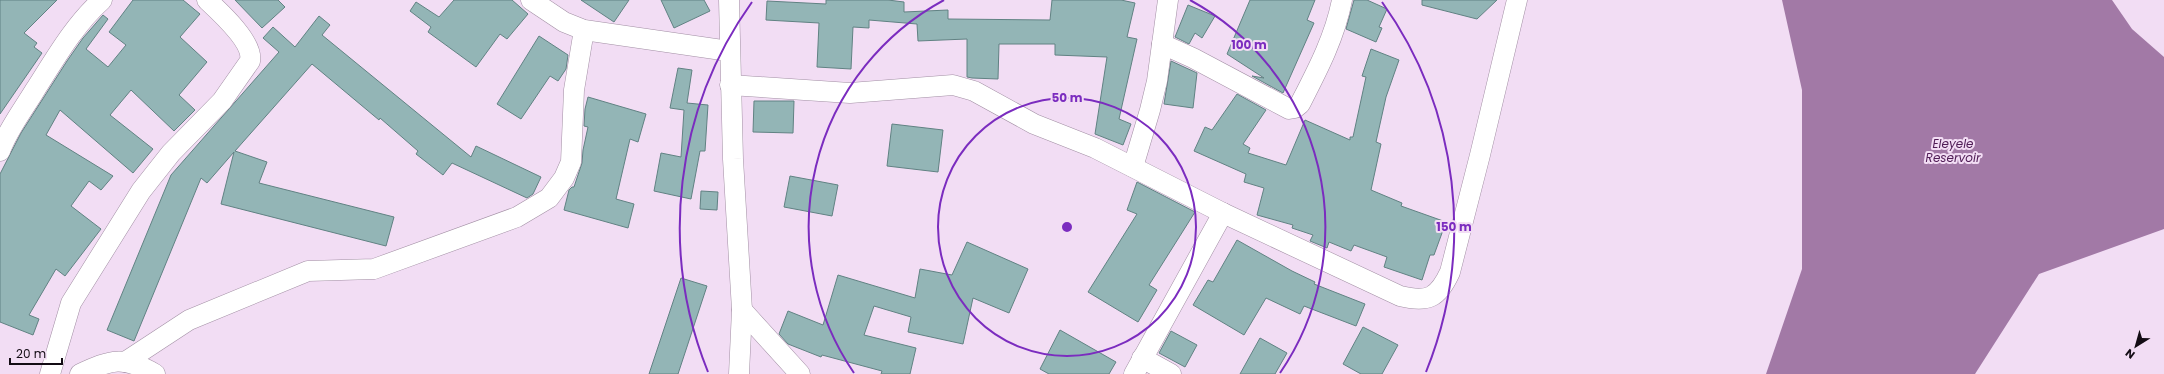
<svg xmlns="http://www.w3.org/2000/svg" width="2164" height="374" viewBox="0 0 2164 374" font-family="Poppins,sans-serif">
	<rect width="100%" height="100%" fill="#f2ddf4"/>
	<polygon fill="#a279a6" points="1782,0 2112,0 2132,29 2164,57 2164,229 2039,274 1975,374 1766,374 1802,269 1802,90"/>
	<g fill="#93b5b6" stroke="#618283">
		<polygon points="0,0 57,0 24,33 37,43 34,47 42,53 0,114"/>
		<polygon points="133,0 183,0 200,14 180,37 207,62 179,95 195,110 174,131 131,90 110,115 153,149 133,173 60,110 46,135 113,176 101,190 89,181 71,206 101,229 65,276 56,269 29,315 39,319 33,335 0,322 0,174 21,133 67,61 83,38 103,15 108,19 86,49 108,67 126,45 109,32"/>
		<polygon points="235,0 278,0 285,7 262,28"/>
		<polygon points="454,0 512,0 528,14 507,39 500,34 476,67 428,32 431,27 410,11 416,2 439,17"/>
		<polygon points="581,0 629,0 614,22"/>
		<polygon points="661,0 704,0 710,11 674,28"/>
		<polygon points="826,0 888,0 904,2 904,12 948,10 948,19 1050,20 1052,0 1121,0 1135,3 1127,37 1137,39 1119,119 1131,124 1123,145 1095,134 1107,57 1055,55 1055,44 999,44 998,79 972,78 967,77 967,39 918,41 917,24 869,20 869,28 853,27 851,69 817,67 819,23 766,20 767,1 826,4"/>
		<polygon points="1250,0 1315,0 1307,20 1314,23 1283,93 1252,76 1264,78 1227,54"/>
		<polygon points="1354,0 1367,0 1387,9 1379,27 1382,28 1376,42 1346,29"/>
		<polygon points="1422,0 1497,0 1477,19 1422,5"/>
		<polygon points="1188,5 1215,16 1202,38 1195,33 1189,44 1175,37"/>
		<polygon points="319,16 330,25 322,35 471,157 476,146 541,177 533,194 527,198 452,163 443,175 416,154 418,151 380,118 379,120 312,64 235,151 267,162 259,183 394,217 386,246 221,204 234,152 207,183 201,178 134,341 107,330 171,175 279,52 263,38 273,27 295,47"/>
		<polygon points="539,36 568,55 566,69 558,81 550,76 521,119 497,104"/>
		<polygon points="1371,49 1399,60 1386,97 1376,142 1381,144 1371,190 1402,203 1401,206 1446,222 1434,255 1430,255 1422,280 1384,267 1387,257 1354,245 1351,251 1329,242 1327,248 1310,241 1313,235 1292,228 1293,225 1257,215 1264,188 1244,182 1246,174 1194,151 1205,127 1212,130 1237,94 1266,110 1243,144 1250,148 1248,153 1286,165 1305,120 1350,140 1350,137 1353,137 1366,77 1362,76"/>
		<polygon points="1171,61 1197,73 1193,108 1164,104"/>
		<polygon points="678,68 692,70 687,103 708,105 705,151 700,151 691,199 654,191 661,153 681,157 684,110 670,108"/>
		<polygon points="588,97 646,114 638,142 630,139 616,199 634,204 628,228 564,210 569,190 572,187 574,187 582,163 583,150 588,127 584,126 585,109"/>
		<polygon points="754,101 794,101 793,133 753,132"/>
		<polygon points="892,124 943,130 938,172 887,166"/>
		<polygon points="790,176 838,185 832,216 784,207"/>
		<polygon points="1137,182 1195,212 1149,285 1157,290 1138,322 1088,292 1137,214 1127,210"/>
		<polygon points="701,191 718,192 717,210 700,209"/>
		<polygon points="1237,240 1292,271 1315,282 1314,284 1365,304 1356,326 1304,306 1300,314 1266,298 1244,335 1193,305 1208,280 1213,282"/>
		<polygon points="967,242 1028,269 1009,313 973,298 963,344 908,332 911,317 874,306 864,335 916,348 910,374 881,374 882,371 822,355 821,357 788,344 779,334 788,311 823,325 838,275 915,298 920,269 952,275"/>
		<polygon points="681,278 707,286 678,374 649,374"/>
		<polygon points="1363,327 1398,345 1382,374 1361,374 1343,364"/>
		<polygon points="1060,330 1116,362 1109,374 1049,374 1040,369"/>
		<polygon points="1171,331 1197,345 1185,367 1159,353"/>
		<polygon points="1260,338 1287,353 1275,374 1240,374"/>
	</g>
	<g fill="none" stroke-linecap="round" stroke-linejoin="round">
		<g stroke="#a28fa4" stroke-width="21">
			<g id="minor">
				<polyline points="531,0 564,22 584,30 729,51"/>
				<polyline points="729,0 733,159 742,310 739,374"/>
				<path d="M1162,44L1193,58L1289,109L1295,108L1300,104C1317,71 1335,37 1342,0"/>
				<path d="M730,85L850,93L953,85L974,91L1034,124L1095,148L1223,213L1400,296C1428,303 1438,298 1450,272L1480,155L1517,0"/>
				<path d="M0,151C8,129 23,110 35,90C55,59 74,25 102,0"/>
				<polyline points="1133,167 1150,110 1157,81 1168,0"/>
				<polyline points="742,310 800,374"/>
				<polyline points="1142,358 1171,374"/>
				<polyline points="125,362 189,320 308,271 374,269 517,217 549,198 564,178 571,162 574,90 584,30"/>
				<path d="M50,374L71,303L141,191L171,153L222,101L250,61C254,43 220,12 207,0"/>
				<path d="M80,374C111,359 124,356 155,374"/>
				<polyline points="1134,374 1223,213"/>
			</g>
		</g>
		<use href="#minor" stroke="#fff" stroke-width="20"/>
	</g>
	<g fill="none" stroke="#7b2cbf" stroke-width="2">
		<circle cx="1067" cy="227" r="129"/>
		<path d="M854 373A258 258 0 0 1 944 0M1190 0A258 258 0 0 1 1280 373"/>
		<path d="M708 372A387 387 0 0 1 752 2M1382 2A387 387 0 0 1 1426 372"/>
	</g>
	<g text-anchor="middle" stroke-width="4" stroke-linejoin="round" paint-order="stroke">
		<g font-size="12" font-style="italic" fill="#501d56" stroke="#f2ddf4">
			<text x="1953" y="148">Eleyele<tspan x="1953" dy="14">Reservoir</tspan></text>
		</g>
	</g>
	<circle cx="1067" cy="227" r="6" fill="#7b2cbf" stroke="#f2ddf4" stroke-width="2"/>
	<g font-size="12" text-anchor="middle" font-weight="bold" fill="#7b2cbf" stroke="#f2ddf4" stroke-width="4" stroke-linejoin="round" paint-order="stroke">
		<text x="1249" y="49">100 m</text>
		<text x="1067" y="102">50 m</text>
		<text x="1454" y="231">150 m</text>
	</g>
	<g transform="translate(2136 346) rotate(217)" stroke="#f2ddf4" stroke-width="3" paint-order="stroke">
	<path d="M0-3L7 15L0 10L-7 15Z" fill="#130c14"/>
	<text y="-6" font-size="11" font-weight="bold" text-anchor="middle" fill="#130c14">N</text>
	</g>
	<path d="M10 358v6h52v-6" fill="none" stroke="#130c14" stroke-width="2"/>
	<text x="16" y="358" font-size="12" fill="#130c14" stroke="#f2ddf4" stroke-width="3" paint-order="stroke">20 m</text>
</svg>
